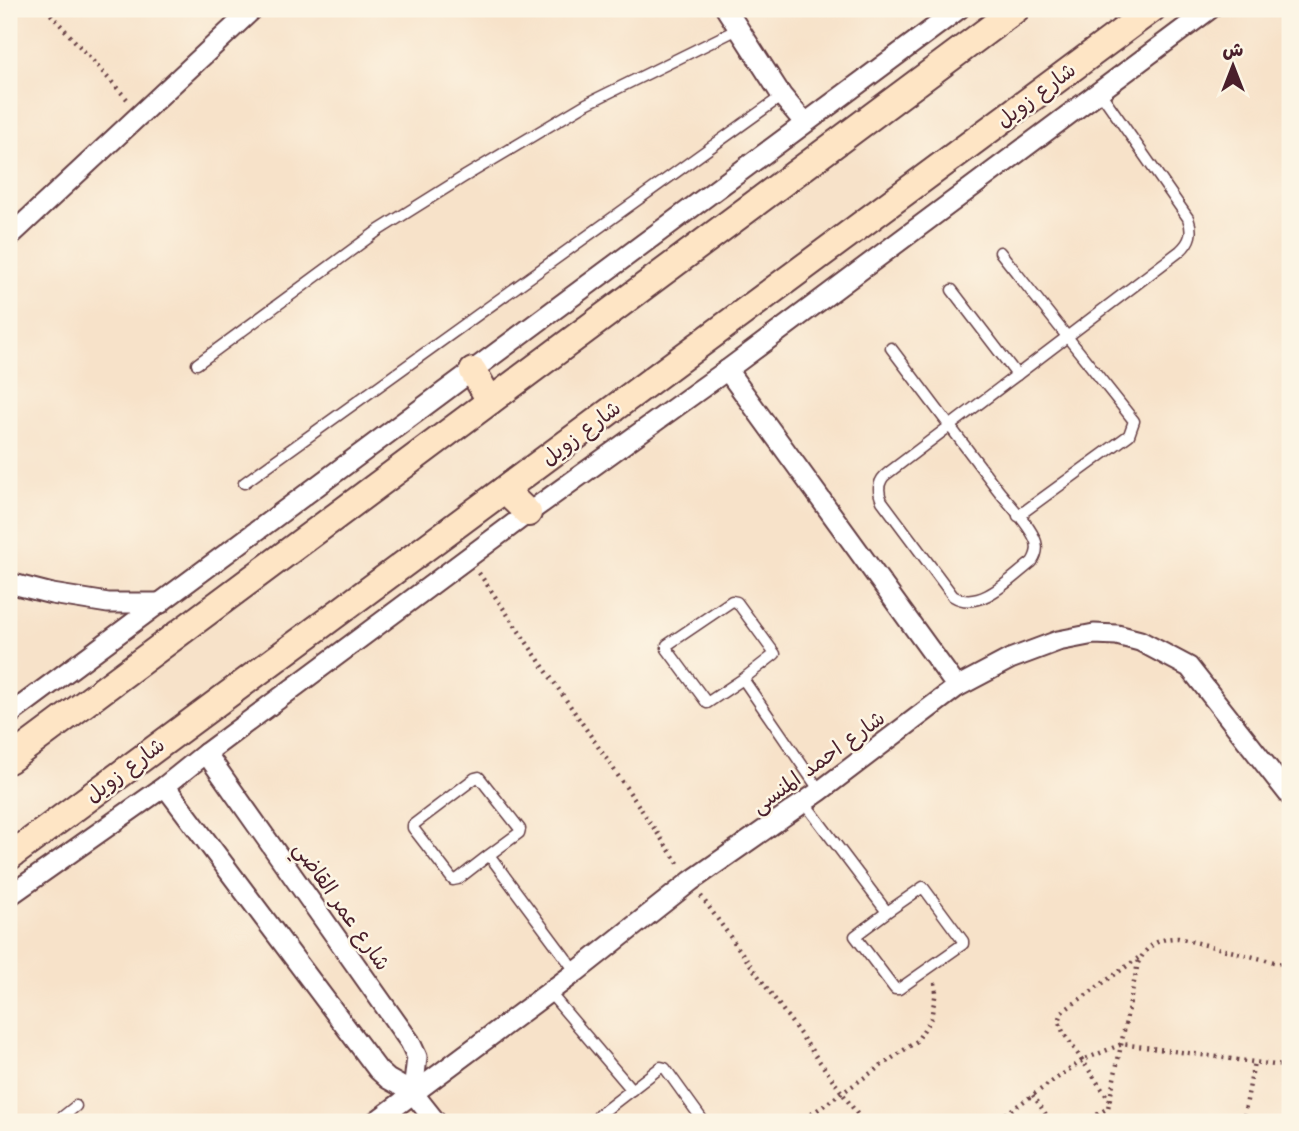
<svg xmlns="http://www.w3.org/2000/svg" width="1299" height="1131" viewBox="0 0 1299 1131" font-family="'Shantell Sans','Playpen Sans Arabic',sans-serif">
	<rect width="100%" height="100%" fill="#fcf5e5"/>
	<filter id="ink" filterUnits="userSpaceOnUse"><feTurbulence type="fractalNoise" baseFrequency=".0143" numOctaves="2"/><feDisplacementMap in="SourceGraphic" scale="14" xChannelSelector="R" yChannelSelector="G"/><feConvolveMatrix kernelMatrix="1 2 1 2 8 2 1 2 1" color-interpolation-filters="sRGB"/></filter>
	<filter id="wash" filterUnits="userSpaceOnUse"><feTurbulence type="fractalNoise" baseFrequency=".00686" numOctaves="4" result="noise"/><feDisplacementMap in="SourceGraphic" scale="28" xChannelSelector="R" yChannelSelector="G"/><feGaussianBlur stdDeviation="1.57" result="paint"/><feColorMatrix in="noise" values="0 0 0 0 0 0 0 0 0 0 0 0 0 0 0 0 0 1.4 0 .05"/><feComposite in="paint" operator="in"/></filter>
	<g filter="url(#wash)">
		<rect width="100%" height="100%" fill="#f7e2c9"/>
	</g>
	<g filter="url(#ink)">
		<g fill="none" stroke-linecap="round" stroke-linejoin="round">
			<g stroke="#643c43" stroke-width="13">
				<g id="service">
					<polyline points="1000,252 1134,421 1129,435 1018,516"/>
					<polyline points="952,290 1017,375"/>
					<path d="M891,348C926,395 962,442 998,490C1008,503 1031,526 1036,542C1038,549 1036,556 1032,562C1012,577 980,613 953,596L882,501C877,490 878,480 888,473C985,399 1083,325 1180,251C1191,241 1193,232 1188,218L1100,92"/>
					<polyline points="197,364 379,230 462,178 586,104 738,29"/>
					<polyline points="244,483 782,96"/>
					<polyline points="743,679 707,703 667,649 667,645 732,601 737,602 775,654 743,679 820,791"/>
					<polyline points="804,802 887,912 923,887 963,941 963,944 899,989 895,989 855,936 887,912"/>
					<polyline points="489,855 519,833 520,829 479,777 475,778 413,825 413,828 453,880 458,879 489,855 576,972"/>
					<polyline points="549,992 632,1090"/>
					<polyline points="56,1122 76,1106"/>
					<polyline points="600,1122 597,1118 599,1115 661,1067 665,1068 704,1122"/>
				</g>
			</g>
			<g stroke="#643c43" stroke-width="23">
				<g id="minor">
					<polyline points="726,9 782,96 804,122"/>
					<polyline points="9,237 253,9"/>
					<polyline points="727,370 957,687"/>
					<polyline points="9,583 52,594 108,603 161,603"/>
					<polyline points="9,715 959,9"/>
					<polyline points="206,753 410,1042 417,1057 413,1093"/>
					<polyline points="165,786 378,1070 388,1079 413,1093 436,1122"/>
					<polyline points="9,896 165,786 206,753 528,513 727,370 1210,9"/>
					<polyline points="375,1122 576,972 691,881 820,791 957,687 1010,659 1058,641 1094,634 1117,635 1140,641 1189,667 1290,796"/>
				</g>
			</g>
			<g stroke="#643c43" stroke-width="30">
				<g id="secondary">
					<polyline points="473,371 490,401"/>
					<polyline points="504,490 528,513"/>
					<polyline points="9,760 1016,9"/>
					<polyline points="9,857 1152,9"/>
				</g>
			</g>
			<g stroke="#643c43" stroke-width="4.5" stroke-dasharray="2 5" stroke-linecap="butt">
				<polyline points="46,9 127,99"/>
				<polyline points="479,573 680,866"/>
				<polyline points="701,896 863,1122"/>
				<polyline points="1033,1095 1051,1122"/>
				<polyline points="1110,1101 1063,1032 1059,1022 1062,1012 1141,956"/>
				<polyline points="800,1122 917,1041 931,1018 936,992 935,982"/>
				<polyline points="994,1122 1083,1060 1122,1044 1290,1067"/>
				<path d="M1085,1122L1108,1108L1138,963C1147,945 1159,938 1178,938L1290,966"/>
				<polyline points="1243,1122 1254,1062"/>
			</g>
			<use href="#service" stroke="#fff" stroke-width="10"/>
			<use href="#minor" stroke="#fff" stroke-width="19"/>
			<use href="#secondary" stroke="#fee5c5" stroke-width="26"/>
		</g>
	</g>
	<g text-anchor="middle" stroke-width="5" stroke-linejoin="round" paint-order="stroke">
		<g font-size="21" fill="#4a1f2b" stroke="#fcf5e5">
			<text transform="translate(1036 95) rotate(-37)" y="7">شارع زويل</text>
			<text transform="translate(581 433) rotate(-37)" y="7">شارع زويل</text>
			<text transform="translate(818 762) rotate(-36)" y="7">شارع احمد المنسى</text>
			<text transform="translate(125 770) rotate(-37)" y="7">شارع زويل</text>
			<text transform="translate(342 906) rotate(55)" y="7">شارع عمر القاضي</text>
		</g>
	</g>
	<rect width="1299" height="1131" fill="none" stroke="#fcf5e5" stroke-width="35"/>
	<g transform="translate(1233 66)" stroke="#fcf5e5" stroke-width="5" paint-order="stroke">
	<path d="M0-5L12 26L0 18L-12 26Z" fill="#4a1f2b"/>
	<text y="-10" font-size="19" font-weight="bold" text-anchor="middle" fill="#4a1f2b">ش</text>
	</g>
</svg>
